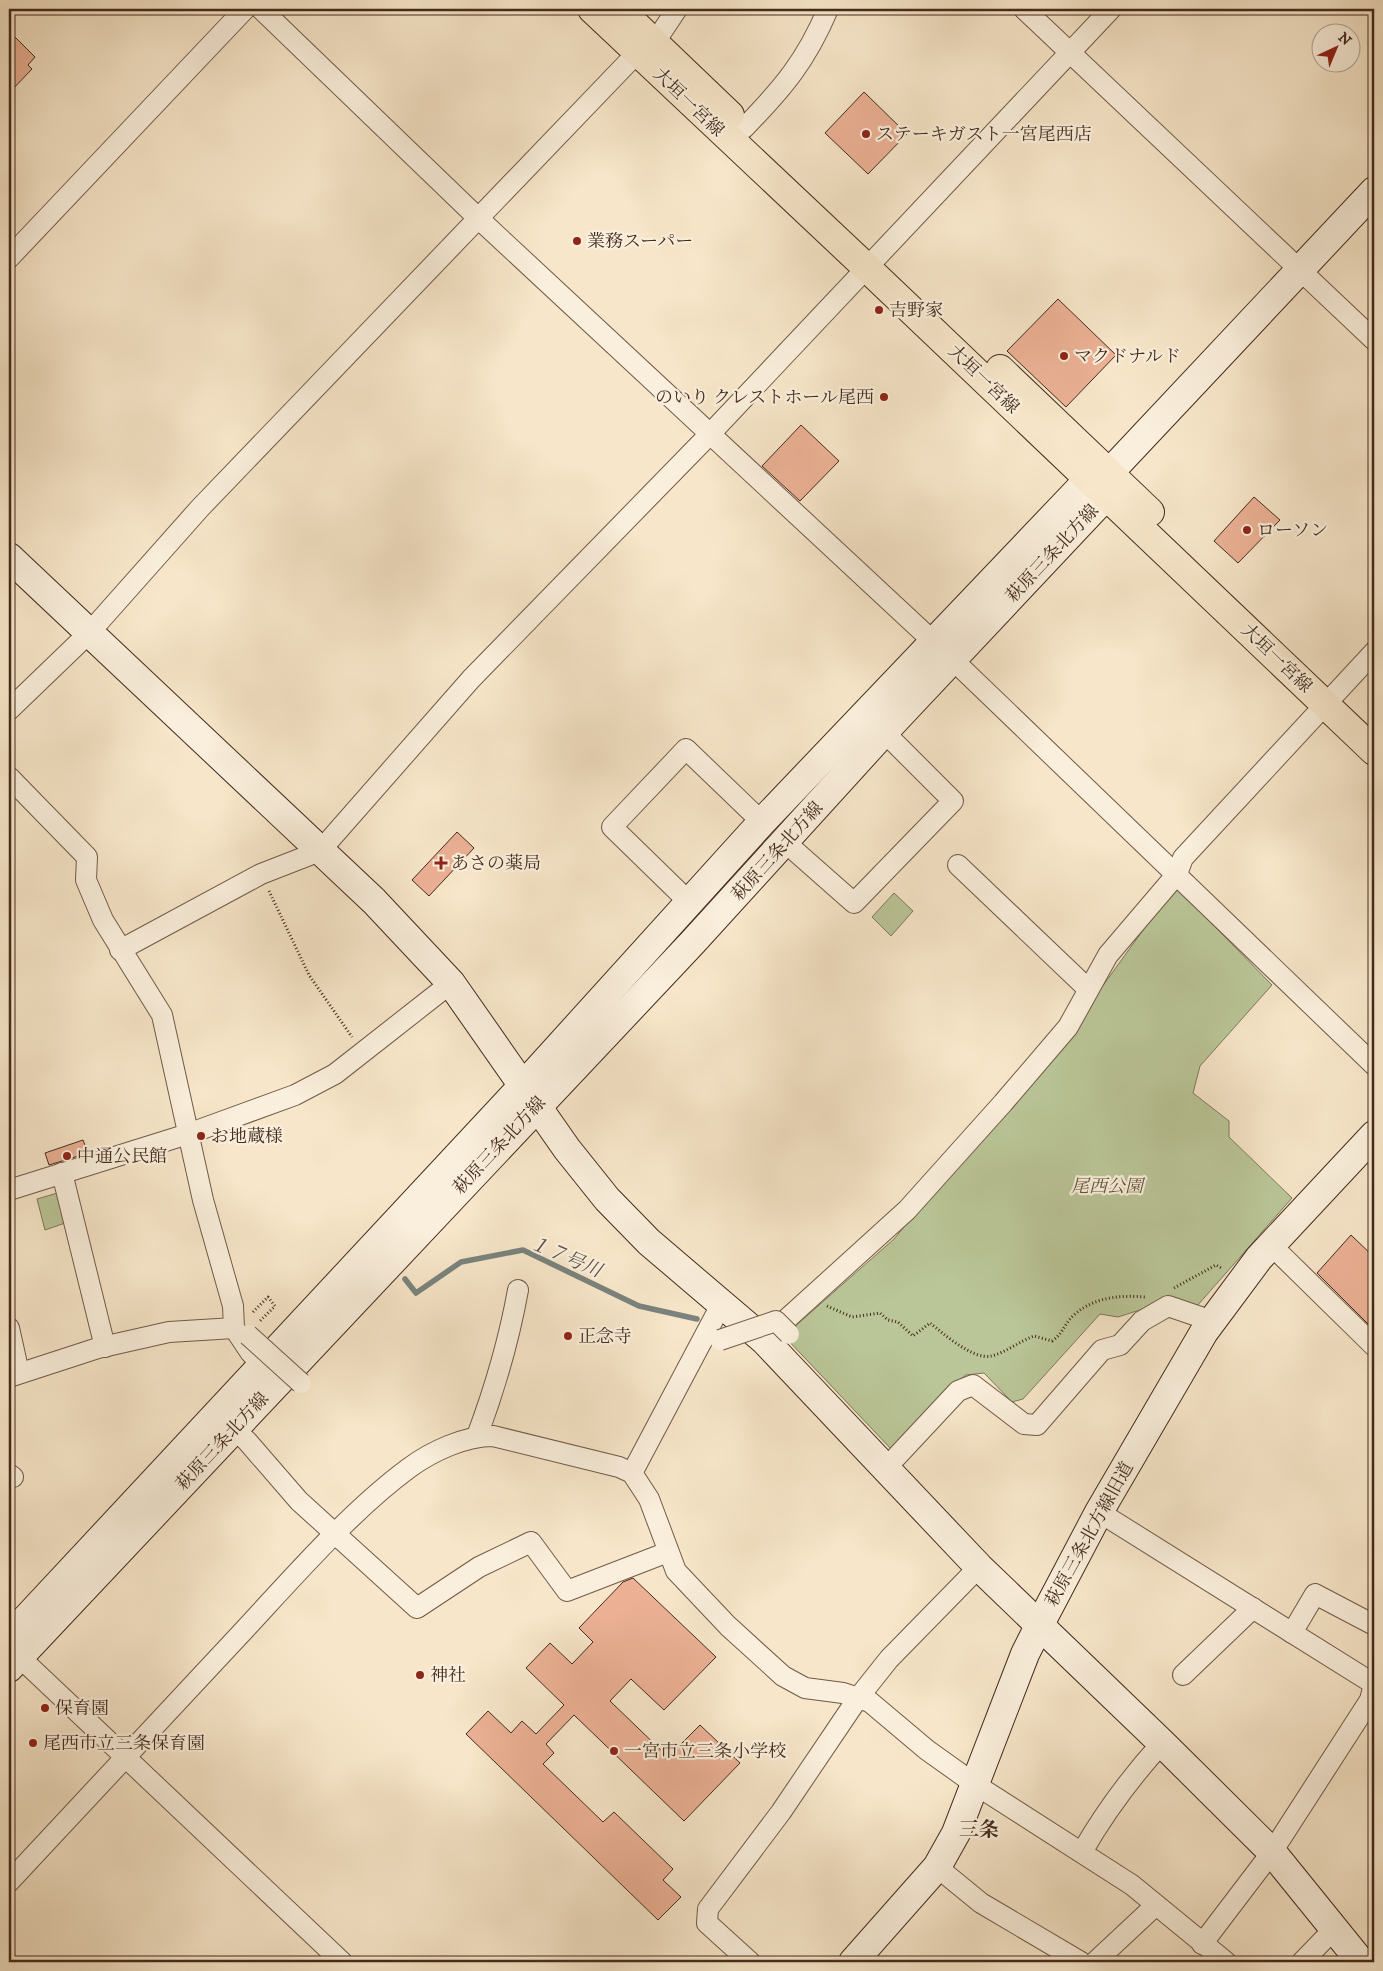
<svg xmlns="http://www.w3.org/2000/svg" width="1383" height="1971" viewBox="0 0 1383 1971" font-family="'IM FELL DW Pica','Noto Serif JP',serif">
	<rect width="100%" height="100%" fill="#f7e6c9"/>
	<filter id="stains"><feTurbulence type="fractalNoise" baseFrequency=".004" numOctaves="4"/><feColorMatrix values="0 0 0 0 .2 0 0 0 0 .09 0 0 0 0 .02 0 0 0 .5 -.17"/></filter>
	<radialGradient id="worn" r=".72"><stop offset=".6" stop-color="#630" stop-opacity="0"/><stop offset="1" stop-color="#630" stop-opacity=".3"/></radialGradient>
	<g fill="#bac698" stroke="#7e785a">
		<polygon points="1175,886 1272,985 1200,1066 1193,1093 1229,1121 1229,1137 1292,1198 1197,1306 1174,1299 1118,1317 1100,1314 1023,1399 1012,1402 984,1373 966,1375 950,1387 892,1450 784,1336 894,1239 1086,1009"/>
		<polygon points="894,893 913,911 891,936 872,917"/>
		<polygon points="61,1192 68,1222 45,1230 37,1199"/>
	</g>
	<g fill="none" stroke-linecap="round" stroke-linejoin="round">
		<polyline stroke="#7a837d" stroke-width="5.5" points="405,1279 416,1293 461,1262 523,1250 639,1306 697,1319"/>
	</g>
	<g fill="#ecb195" stroke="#432b1d">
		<polygon points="9,31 35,57 28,65 32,69 9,93"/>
		<polygon points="864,92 907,134 868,174 825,133"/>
		<polygon points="1058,299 1116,355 1066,407 1007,351"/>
		<polygon points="801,425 839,461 800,501 762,466"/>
		<polygon points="1254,497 1280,520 1238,563 1214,541"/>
		<polygon points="457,832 474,848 429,896 412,880"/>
		<polygon points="83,1140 88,1153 49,1165 45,1153"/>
		<polygon points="1351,1235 1374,1257 1374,1330 1317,1273"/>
		<polygon points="633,1578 716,1657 664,1710 631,1679 610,1701 666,1755 674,1746 677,1748 700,1725 740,1763 684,1821 574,1715 546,1744 554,1753 543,1764 603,1822 614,1812 673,1869 663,1880 681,1897 658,1920 466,1734 488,1711 511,1733 522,1721 536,1734 564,1705 526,1668 550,1643 572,1664 593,1642 579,1628 623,1582"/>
	</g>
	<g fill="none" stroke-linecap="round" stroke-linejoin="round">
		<g stroke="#705a48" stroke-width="22">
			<g id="street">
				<polyline points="261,9 478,218 952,659 1374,1065"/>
				<polyline points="1024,9 1374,340"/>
				<path d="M744,128C783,88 806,61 828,9"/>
				<polyline points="9,258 245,9"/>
				<polyline points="9,710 89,633 200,508 637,53 655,42 677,9"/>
				<polyline points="9,777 87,857 86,880 103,920 162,1015 203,1200 233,1306 234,1328 250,1352 262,1365"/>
				<polyline points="786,843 854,903 953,801 884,732"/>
				<polyline points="958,865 1088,989"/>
				<polyline points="689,902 612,827 686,749 762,822"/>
				<polyline points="120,950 261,874 320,851 471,679 709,435 1111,9"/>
				<polyline points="62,1173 105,1347"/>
				<polyline points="9,1190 188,1134 295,1095 335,1074 451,983"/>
				<polyline points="1271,1245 1374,1346"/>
				<polyline points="9,1328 19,1373"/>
				<polyline points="768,1336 907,1210 1003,1103 1068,1027 1108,955 1177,874 1183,858 1374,652"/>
				<polyline points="9,1377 98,1348 169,1332 234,1328"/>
				<polyline points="233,1428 247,1441 299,1501 417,1608 479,1567 531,1542 567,1591 668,1552"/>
				<path d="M477,1436C495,1388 509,1340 518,1290"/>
				<polyline points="886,1468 958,1391 973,1385 1024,1424 1037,1425 1102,1350 1120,1345 1142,1321 1168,1306 1212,1321"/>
				<polyline points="632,1473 721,1305"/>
				<polyline points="9,1474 13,1477"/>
				<polyline points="1099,1512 1374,1684 1370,1700 1272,1852 1202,1944"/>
				<polyline points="1292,1633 1315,1594 1374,1625"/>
				<polyline points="10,1648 342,1962"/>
				<polyline points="1183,1675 1253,1608"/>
				<path d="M1082,1852C1105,1812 1131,1777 1162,1743"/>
				<polyline points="937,1867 981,1903 1081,1962"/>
				<path d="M9,1882C88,1797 168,1712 247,1627C296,1574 352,1510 409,1468C432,1451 465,1436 493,1436L619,1467L632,1473L649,1499L676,1571L728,1626L783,1676L805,1688L843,1693L870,1702L927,1750L976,1785L1132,1885L1226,1962"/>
				<polyline points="750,1962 707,1923 708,1909 781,1812 858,1698 889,1659 979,1567"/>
				<polyline points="1095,1962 1156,1905"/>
				<polyline points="1302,1962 1334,1929"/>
			</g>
		</g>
		<g stroke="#432b1d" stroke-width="30">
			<g id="secondary">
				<polyline points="9,557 374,901 451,983 567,1149 607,1199 649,1242 764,1340 979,1567 1162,1743 1272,1852 1361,1962"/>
				<polyline points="9,1637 532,1076 762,822 1088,480 1109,473 1374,191"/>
				<polyline points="9,1668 693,942 884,732 1106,496 1109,473"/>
				<polyline points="853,1962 937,1867 956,1833 1025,1654 1039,1626 1099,1512 1204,1332 1259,1258 1374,1135"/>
			</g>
		</g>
		<g stroke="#432b1d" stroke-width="30">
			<g id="primary">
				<polyline points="592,9 867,268 1374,751"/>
				<polyline points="619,9 730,115"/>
				<polyline points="1000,369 1150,512"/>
			</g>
		</g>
		<g stroke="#432b1d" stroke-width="3" stroke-dasharray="1 2.5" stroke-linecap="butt">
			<polyline points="269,891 309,975 352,1037"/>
			<polyline points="1174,1288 1216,1265 1223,1269"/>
			<path d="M827,1306L852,1317L880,1313L888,1320L898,1322L913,1336L930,1323C944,1334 973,1360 991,1356C1005,1353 1020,1341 1034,1336L1052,1341C1063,1334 1065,1322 1075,1314C1095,1297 1120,1295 1145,1297"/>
			<polyline points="253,1312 268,1297 275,1306 260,1321"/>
		</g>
		<use href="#street" stroke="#faefdc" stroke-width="20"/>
		<use href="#secondary" stroke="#faefdc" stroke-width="28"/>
		<use href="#primary" stroke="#f7e6c9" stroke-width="28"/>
		<g stroke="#705a48" stroke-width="22" stroke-linecap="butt">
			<g id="street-bridge">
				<polyline points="248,1335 301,1383"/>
				<polyline points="720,1340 776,1321 789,1334"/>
			</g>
		</g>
		<use href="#street-bridge" stroke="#faefdc" stroke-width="20"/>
	</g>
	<g fill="#8f2418" stroke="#faefdc" stroke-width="2">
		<circle cx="866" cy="134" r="5"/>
		<circle cx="577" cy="241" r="5"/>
		<circle cx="879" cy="310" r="5"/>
		<circle cx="1064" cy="356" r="5"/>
		<circle cx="884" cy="397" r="5"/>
		<circle cx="1247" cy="530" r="5"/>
		<path d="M438.5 855.5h5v5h5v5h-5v5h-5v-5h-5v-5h5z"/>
		<circle cx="201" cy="1136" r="5"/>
		<circle cx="67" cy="1156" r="5"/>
		<circle cx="568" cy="1336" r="5"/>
		<circle cx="420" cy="1675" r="5"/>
		<circle cx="45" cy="1708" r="5"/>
		<circle cx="33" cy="1743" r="5"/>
		<circle cx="614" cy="1751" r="5"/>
	</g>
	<g text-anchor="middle" stroke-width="4.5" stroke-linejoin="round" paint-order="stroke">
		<g font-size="18" fill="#432b1d" stroke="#faefdc">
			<text transform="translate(689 102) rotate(44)" y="6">大垣一宮線</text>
			<text transform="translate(984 379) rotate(44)" y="6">大垣一宮線</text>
			<text transform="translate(1052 553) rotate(-47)" y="6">萩原三条北方線</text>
			<text transform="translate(1277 658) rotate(44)" y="6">大垣一宮線</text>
			<text transform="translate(777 851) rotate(-48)" y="6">萩原三条北方線</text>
			<text transform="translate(499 1145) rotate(-47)" y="6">萩原三条北方線</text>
			<text transform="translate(222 1441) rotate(-47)" y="6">萩原三条北方線</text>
			<text transform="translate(1089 1534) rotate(-61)" y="6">萩原三条北方線旧道</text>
		</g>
		<g font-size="18" fill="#432b1d" stroke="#faefdc" text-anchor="start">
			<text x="876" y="140">ステーキガスト一宮尾西店</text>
			<text x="587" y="247">業務スーパー</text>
			<text x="889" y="316">吉野家</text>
			<text x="1074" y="362">マクドナルド</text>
			<text x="874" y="403" text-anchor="end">のいり クレストホール尾西</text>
			<text x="1257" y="536">ローソン</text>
			<text x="451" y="869">あさの薬局</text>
			<text x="211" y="1142">お地蔵様</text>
			<text x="77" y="1162">中通公民館</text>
			<text x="578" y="1342">正念寺</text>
			<text x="430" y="1681">神社</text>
			<text x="55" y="1714">保育園</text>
			<text x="43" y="1749">尾西市立三条保育園</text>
			<text x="624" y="1757">一宮市立三条小学校</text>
		</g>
		<g font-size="18" font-style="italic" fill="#61523c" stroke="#faefdc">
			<text x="1107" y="1192">尾西公園</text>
		</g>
		<g font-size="19" font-style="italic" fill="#5a5045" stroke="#faefdc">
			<text transform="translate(566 1256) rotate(23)" y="7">１７号川</text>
		</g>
		<g font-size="20" font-weight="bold" fill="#432b1d" stroke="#faefdc">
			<text x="979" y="1836">三条</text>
		</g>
	</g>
	<rect width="1383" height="1971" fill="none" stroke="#f7e6c9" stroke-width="30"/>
	<rect x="10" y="10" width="1363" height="1951" fill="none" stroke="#432b1d" stroke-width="2.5"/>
	<rect x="15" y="15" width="1353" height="1941" fill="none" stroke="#432b1d"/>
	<g transform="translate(1336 48) rotate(44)"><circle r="24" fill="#faefdc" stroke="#b1a190"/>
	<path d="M0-4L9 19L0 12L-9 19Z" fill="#8f2418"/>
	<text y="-8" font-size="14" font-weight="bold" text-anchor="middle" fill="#432b1d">N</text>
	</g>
	<rect width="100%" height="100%" filter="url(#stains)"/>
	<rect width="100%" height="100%" fill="url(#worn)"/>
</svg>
